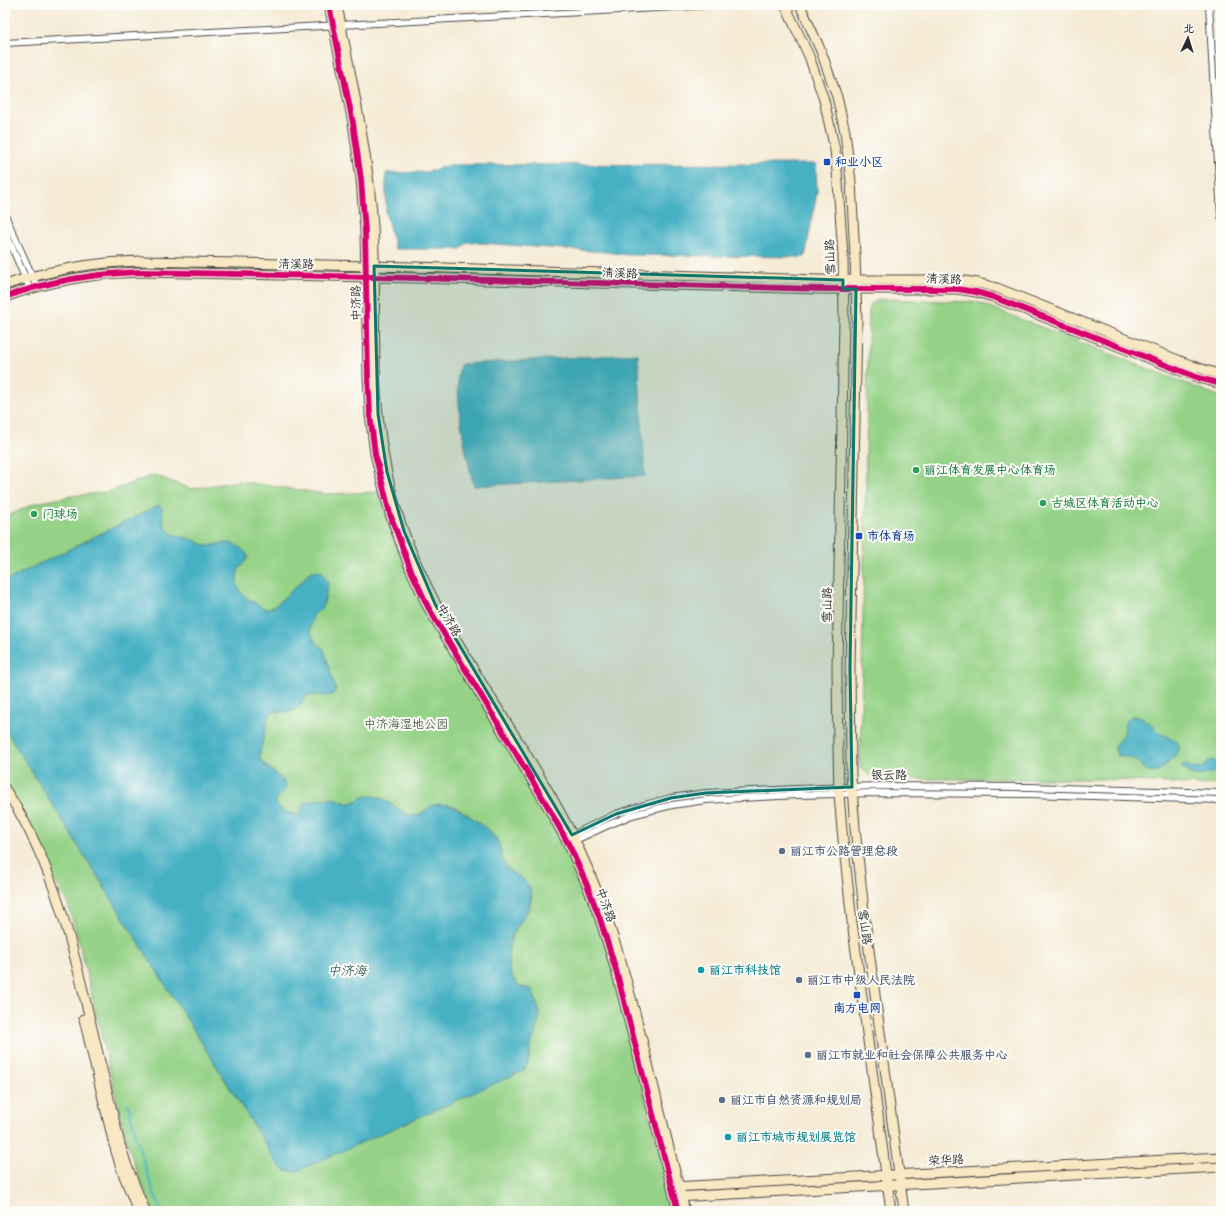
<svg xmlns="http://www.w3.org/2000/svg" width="1226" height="1216" viewBox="0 0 1226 1216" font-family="'Gochi Hand','LXGW WenKai TC',sans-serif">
	<rect width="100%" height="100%" fill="#fdfcf7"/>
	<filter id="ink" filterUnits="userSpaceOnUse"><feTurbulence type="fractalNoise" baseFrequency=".025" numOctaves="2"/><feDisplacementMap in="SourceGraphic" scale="8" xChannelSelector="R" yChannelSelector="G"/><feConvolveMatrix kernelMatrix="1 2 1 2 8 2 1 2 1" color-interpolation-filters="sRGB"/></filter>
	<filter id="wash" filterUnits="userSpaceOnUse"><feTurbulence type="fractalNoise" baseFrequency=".012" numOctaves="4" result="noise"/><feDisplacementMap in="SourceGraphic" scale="16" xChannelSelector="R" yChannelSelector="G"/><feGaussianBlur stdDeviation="0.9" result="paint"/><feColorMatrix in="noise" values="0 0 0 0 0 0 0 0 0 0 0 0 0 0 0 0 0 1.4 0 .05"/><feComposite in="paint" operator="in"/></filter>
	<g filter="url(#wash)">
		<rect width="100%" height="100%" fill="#f5ebd6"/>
		<g fill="#95d287" stroke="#607e59">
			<polygon points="880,299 977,302 1221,397 1221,784 1200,785 1101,779 874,779 860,768 869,305"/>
			<path d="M154,475L191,489L238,481L325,494L380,492L393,539L408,573L542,802L571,856L608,950L674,1211H153L134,1164L127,1142L78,938L66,899L55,882L14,797L5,784V729L279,1166C285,1171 290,1173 297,1171L529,1059L531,1045L539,1020L529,988C519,987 515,983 511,974C506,962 508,944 514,933C520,920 537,905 530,889C526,877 510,875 504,864C499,856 502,846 496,838C490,830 465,812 456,807C450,804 438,804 432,806C425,809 421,816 413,816C405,815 390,803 382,798L366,797L348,804L338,799L311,801H309L300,813L296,815C289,813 278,810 276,801L279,796L284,781L262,762L259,757L268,717C275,705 289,716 298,708C301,705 303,699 305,696L319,695L320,646C310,638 306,624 315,613C317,611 321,609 322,607C325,604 328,584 327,580L307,574L302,581L275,606C267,611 262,608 255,603C244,596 235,592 237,576C237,568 245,564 248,557C244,548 233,542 223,543C216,544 211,547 204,545C201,545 199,542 196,541C183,536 172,538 164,525L163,518L159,505L5,581V517L36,503L72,496L108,492Z"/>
		</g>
		<g fill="#46b1c4" stroke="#386e78">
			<polygon points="816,164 817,192 805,257 629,255 606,252 467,242 461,249 395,249 386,214 386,173 426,172 450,165"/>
			<path d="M638,354L645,476L474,486C466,454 459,422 458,388C458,379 457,372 461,364Z"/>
			<path d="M159,505L162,508C163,513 162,521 164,526C170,537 183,536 194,540C198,541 201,545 205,545C211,547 217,544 223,543C233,542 244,548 248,557C245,564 237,568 237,576C236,593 244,596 255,603C262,608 267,611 275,606L302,581L310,572L317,570L323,573L327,580L328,585L322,607L313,616L310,628L314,640L317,644L324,649L336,691C335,692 332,695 330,695C327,697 313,694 305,696C303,700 301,707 296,709C287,715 276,707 269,715L259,757C265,769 280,774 287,786L276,801C278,810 289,813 296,815L300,813L305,803L315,800L334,798L348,804C355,803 361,797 368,796C389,795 400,816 414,816C421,816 424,810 430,807C435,804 442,804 448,805C459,807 493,831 498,842C502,849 500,858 505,865C512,877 532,878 531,896C531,910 520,921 513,933C506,947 505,973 518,985C522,988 528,988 532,989L540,1013L539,1020L531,1045L528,1063L523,1071L297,1171H288L279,1166L5,729V581Z"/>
			<path d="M1131,716C1138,715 1149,722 1153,726C1155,729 1157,732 1160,733C1167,738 1180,737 1179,750C1179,754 1162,769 1158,772C1143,775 1142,764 1133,759C1128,756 1122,757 1117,755C1111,742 1121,741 1124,733C1125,729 1124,725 1125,722Z"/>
			<path d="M1211,760C1216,761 1220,763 1219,769C1208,777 1190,779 1181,766L1184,764L1189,767L1202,769L1204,768L1207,762Z"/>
		</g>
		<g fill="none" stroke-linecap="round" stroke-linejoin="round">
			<path stroke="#46b1c4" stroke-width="2" d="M128,1104C137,1141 146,1177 162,1211"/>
		</g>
	</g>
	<g filter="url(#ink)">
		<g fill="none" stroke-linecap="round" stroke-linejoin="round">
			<g stroke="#494845" stroke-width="8">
				<g id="street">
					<polyline points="1209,5 1221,216"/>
					<polyline points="5,43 712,5"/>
					<polyline points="5,215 37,287"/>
					<polyline points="5,231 30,289"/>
					<polyline points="568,837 616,814 644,805 671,798 706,793 797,789 876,786 1029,787 1221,793"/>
					<polyline points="571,842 606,826 632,815 672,805 706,800 797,795 876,793 1029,794 1221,800"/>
				</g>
			</g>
			<g stroke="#494845" stroke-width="11">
				<g id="secondary">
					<polyline points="329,5 353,123 361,179 365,231 368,376 370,414 375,454 390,514 410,568 428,607 547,805 570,847 587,885 600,919 616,970 678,1211"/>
					<path d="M337,5C351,78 368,151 373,226C376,281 373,337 376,392C379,433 385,473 397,512C435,633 521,730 576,843C609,911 628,983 646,1056C659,1108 672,1159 685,1211"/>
					<polyline points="785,5 809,56 824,100 835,150 838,183 843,256 844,321 837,668 838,749 839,794 842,830 852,922 891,1211"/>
					<polyline points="800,5 821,51 837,97 845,132 851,182 855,256 857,321 850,668 851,775 855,828 865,920 904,1211"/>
					<path d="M5,285C49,270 96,262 142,261L415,267L820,280H958L978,283L997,288L1193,366L1221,375"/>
					<path d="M5,297C49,281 96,273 143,272L415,278L820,289H957L976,292L993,297L1199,378L1221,384"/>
					<path d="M5,789C47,852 68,926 85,999C97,1047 108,1096 120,1144L127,1166L145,1211"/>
					<polyline points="84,1019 114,1145 121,1168 138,1211"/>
					<polyline points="673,1187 1221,1157"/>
					<polyline points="676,1197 1221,1167"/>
				</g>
			</g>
			<use href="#street" stroke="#fff" stroke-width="6"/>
			<use href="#secondary" stroke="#f8e8c3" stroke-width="9"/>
			<g stroke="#fdfcf7" stroke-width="8">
				<g id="cycleway">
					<polyline points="329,5 353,123 361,179 365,231 368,376 370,414 375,454 390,514 410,568 428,607 547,805 570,847 587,885 600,919 616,970 678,1211"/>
					<path d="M5,297C49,281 96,273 143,272L415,278L820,289H957L976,292L993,297L1199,378L1221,384"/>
				</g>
			</g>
			<use href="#cycleway" stroke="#d6006c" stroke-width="6"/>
		</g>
	</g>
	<path fill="#0f766e" fill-opacity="0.2" stroke="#0f766e" stroke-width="3" stroke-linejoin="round" d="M374,266L843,280V289H856L850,668L852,787L706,793L671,798L616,814L572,835L435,604L404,531L387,472L378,414Z"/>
	<g fill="#1a4fb4" stroke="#fdfcf7" stroke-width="1.5">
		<rect x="823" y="158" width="8" height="8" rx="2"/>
		<rect x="855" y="532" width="8" height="8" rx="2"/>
		<rect x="853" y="991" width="8" height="8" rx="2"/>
	</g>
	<g fill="#2e9e5b" stroke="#fdfcf7" stroke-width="1.5">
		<circle cx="916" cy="470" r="4"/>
		<circle cx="1043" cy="503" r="4"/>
		<circle cx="34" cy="514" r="4"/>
	</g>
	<g fill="#5c6f8a" stroke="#fdfcf7" stroke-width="1.5">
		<circle cx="782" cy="851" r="4"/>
		<circle cx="799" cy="980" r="4"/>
		<circle cx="808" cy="1055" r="4"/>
		<circle cx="722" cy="1100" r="4"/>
	</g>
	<g fill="#0f9aa8" stroke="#fdfcf7" stroke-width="1.5">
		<circle cx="701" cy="970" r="4"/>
		<circle cx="728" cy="1137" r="4"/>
	</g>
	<g text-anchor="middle" stroke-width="4" stroke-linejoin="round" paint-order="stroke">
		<g font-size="12" font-weight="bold" fill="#164399" stroke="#fdfcf7" text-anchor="start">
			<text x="835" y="166">和业小区</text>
			<text x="867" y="540">市体育场</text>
			<text x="857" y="1012" text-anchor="middle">南方电网</text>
		</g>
		<g font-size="12" fill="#2b2b2b" stroke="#fdfcf7">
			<text transform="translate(830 257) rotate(-92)" y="4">雪山路</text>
			<text transform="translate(296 264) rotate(1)" y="4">清溪路</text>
			<text transform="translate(620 273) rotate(2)" y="4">清溪路</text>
			<text transform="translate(944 279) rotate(2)" y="4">清溪路</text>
			<text transform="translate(356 303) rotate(-91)" y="4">中济路</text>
			<text transform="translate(827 605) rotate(-89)" y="4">雪山路</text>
			<text transform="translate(449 620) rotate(60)" y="4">中济路</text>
			<text x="889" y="779">银云路</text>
			<text transform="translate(606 905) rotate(70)" y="4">中济路</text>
			<text transform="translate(865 927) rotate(82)" y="4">雪山路</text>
			<text transform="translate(946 1160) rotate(-3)" y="4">荣华路</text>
		</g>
		<g font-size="12" font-weight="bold" fill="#27864d" stroke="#fdfcf7" text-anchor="start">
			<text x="924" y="474">丽江体育发展中心体育场</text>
			<text x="1051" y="507">古城区体育活动中心</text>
			<text x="42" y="518">门球场</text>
		</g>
		<g font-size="12" fill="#4b5d47" stroke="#fdfcf7">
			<text x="406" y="728">中济海湿地公园</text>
		</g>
		<g font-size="12" font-weight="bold" fill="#4e5e75" stroke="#fdfcf7" text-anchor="start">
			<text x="790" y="855">丽江市公路管理总段</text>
			<text x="807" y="984">丽江市中级人民法院</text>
			<text x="816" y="1059">丽江市就业和社会保障公共服务中心</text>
			<text x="730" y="1104">丽江市自然资源和规划局</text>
		</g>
		<g font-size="12" font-weight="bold" fill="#0d838f" stroke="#fdfcf7" text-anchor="start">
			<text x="709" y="974">丽江市科技馆</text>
			<text x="736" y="1141">丽江市城市规划展览馆</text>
		</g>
		<g font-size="13" font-style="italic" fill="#366168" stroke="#fdfcf7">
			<text x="347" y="975">中济海</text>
		</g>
	</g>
	<rect width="1226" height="1216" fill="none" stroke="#fdfcf7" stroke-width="20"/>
	<g transform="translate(1188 38) rotate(4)" stroke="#fdfcf7" stroke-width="3" paint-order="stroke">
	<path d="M0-3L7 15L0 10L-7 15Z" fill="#2b2b2b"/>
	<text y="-6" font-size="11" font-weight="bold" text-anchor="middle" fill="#2b2b2b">北</text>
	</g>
</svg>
